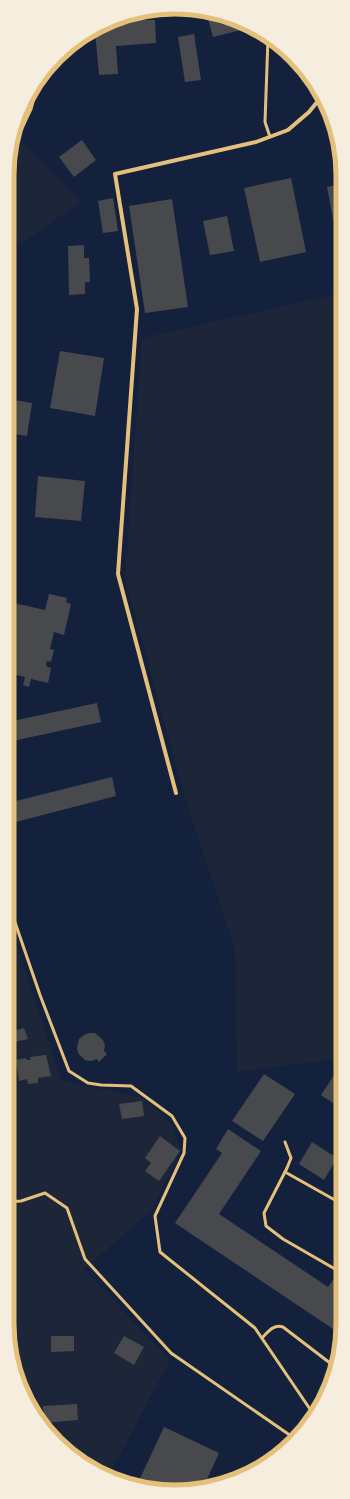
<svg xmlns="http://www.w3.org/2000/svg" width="350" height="1499" viewBox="0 0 350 1499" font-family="Ubuntu,sans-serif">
	<rect width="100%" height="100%" fill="#14213d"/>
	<g fill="#1d2539">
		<polygon points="22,143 81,202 8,252 8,158"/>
		<polygon points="342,293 342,1058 237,1072 235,949 185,798 125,579 142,338"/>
		<polygon points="8,919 62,1081 144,1098 172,1125 181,1151 151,1211 84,1269 170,1360 108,1477 101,1475 49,1435 20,1388 7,1324"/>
	</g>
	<g fill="#48494c">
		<polygon points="206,11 250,24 253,27 213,37"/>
		<polygon points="138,18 139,20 155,20 156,43 116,46 118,74 99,75 95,31 118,19"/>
		<polygon points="194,34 201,80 185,82 178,37"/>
		<polygon points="82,140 96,160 74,177 59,157"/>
		<polygon points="291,178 306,252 260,262 244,188"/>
		<polygon points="342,184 342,260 341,260 327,187"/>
		<polygon points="113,198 118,231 103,233 98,201"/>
		<polygon points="172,199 188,307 145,313 129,206"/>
		<polygon points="227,216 234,251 210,255 203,221"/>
		<polygon points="84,245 84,258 89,258 90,282 85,282 85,294 69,295 68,246"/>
		<polygon points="60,351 104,358 95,416 50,408"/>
		<polygon points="9,399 32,403 27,436 8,433"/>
		<polygon points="38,476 85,481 81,521 35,517"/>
		<polygon points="49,594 67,598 66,602 71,604 64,635 54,632 50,649 54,650 51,662 47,661 46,666 51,668 48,683 31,679 29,687 23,685 25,677 8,673 8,617 10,618 14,603 45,610"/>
		<polygon points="97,703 101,722 8,742 8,722"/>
		<polygon points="112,777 116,796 8,824 8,803"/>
		<polygon points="24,1028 28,1039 10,1043 7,1033"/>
		<polygon points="89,1033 95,1033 103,1040 105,1045 104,1051 107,1054 99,1062 97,1059 91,1061 85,1060 78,1053 77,1048 79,1039 84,1035"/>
		<polygon points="46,1055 51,1076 38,1078 38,1083 28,1084 27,1079 19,1081 16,1060 26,1058 26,1060 31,1060 30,1057"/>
		<polygon points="337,1071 342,1074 342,1109 321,1095"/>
		<polygon points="264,1074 295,1094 263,1141 232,1121"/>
		<polygon points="142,1101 144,1116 122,1119 119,1104"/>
		<polygon points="228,1129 261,1151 219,1214 328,1287 333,1280 342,1286 342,1335 175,1223 222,1153 216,1149"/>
		<polygon points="160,1136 180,1151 159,1181 145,1171 151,1163 145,1158"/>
		<polygon points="312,1142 337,1158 324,1180 299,1164"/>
		<polygon points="51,1336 74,1336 74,1351 51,1352"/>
		<polygon points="124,1336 144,1347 134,1365 114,1353"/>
		<polygon points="77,1404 78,1420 44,1423 43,1406"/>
		<polygon points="164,1427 219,1453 203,1488 164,1492 137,1485"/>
	</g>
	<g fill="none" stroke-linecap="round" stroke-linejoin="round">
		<g stroke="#e5c07b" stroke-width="3">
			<polyline points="268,38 265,122 270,137"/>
			<polyline points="11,145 14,145 31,109 39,80"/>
			<polyline points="9,150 14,145"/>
			<polyline points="8,902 40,995 69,1071 88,1083 101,1085 131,1086 172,1116 185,1138 184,1153 155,1216 160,1252 255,1328 314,1415"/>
			<polyline points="285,1142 291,1158 287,1168 264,1213 266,1226 283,1239 342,1273"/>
			<polyline points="285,1172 342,1204"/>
			<polyline points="7,1202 21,1201 45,1193 67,1208 85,1259 171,1353 294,1438"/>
			<path d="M262,1338C268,1332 273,1324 283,1327L330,1363L335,1364"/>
		</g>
		<polyline stroke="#e5c07b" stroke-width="4" points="176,793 118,574 137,309 115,174 256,142 288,130 309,112 322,96"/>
	</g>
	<path d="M0 0H350V1499H0ZM175 14H175A161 161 0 0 1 336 175V1324A161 161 0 0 1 175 1485H175A161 161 0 0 1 14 1324V175A161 161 0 0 1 175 14Z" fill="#f5edde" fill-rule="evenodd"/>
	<path fill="none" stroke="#e5c07b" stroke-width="5" d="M175 14H175A161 161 0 0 1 336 175V1324A161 161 0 0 1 175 1485H175A161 161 0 0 1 14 1324V175A161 161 0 0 1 175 14Z"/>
</svg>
